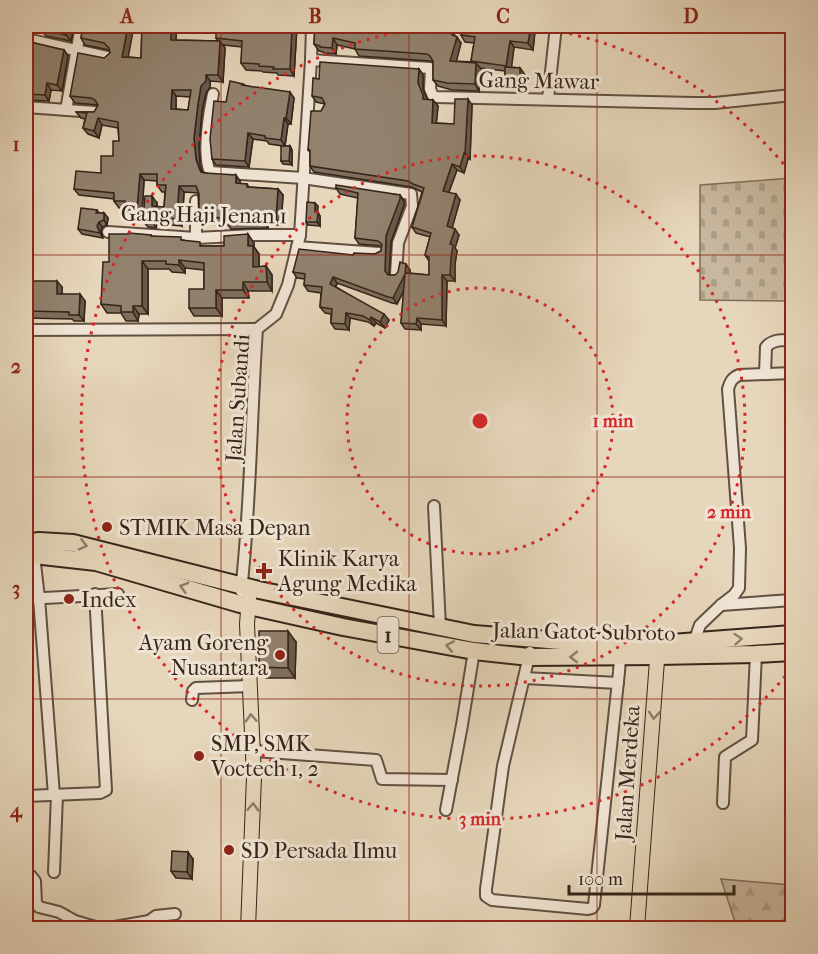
<svg xmlns="http://www.w3.org/2000/svg" width="818" height="954" viewBox="0 0 818 954" font-family="'IM FELL French Canon',serif">
	<defs>
		<pattern id="forest-firs" width="22" height="20" patternUnits="userSpaceOnUse" patternTransform="scale(1.5)"><rect width="22" height="20" fill="#c8b89f"/><path d="M5 1l3.5 6h-7zM16 11l3.5 6h-7z" fill="#ac9e88"/></pattern>
		<pattern id="cemetery-stones" width="16" height="16" patternUnits="userSpaceOnUse" patternTransform="scale(1.5)"><rect width="16" height="16" fill="#c8b89f"/><path d="M2 7V4a2 2 0 0 1 4 0v3zM10 15v-3a2 2 0 0 1 4 0v3z" fill="#ac9e88"/></pattern>
	</defs>
	<rect width="100%" height="100%" fill="#e6d6bb"/>
	<filter id="stains"><feTurbulence type="fractalNoise" baseFrequency=".00333" numOctaves="4"/><feColorMatrix values="0 0 0 0 .2 0 0 0 0 .09 0 0 0 0 .02 0 0 0 .5 -.17"/></filter>
	<radialGradient id="worn" r=".72"><stop offset=".6" stop-color="#630" stop-opacity="0"/><stop offset="1" stop-color="#630" stop-opacity=".3"/></radialGradient>
	<polygon fill="url(#forest-firs)" stroke="#7e6e5c" stroke-width="1.5" points="721,879 792,885 792,928 737,928"/>
	<polygon fill="url(#cemetery-stones)" stroke="#7e6e5c" stroke-width="1.5" points="792,178 792,301 700,300 700,185"/>
	<g fill="none" stroke-linecap="round" stroke-linejoin="round">
		<g stroke="#615042" stroke-width="14">
			<g id="minor">
				<polyline points="26,39 107,57"/>
				<polyline points="792,40 792,39"/>
				<polyline points="311,60 430,68 431,70 430,89 433,96 436,97 694,103 715,103 792,95"/>
				<path d="M213,94C209,113 202,155 210,172L303,178L411,194L412,206L398,243L396,274"/>
				<polyline points="548,99 556,26"/>
				<polyline points="26,107 95,112"/>
				<polyline points="66,110 81,26"/>
				<polyline points="108,232 196,238 254,235 300,235"/>
				<polyline points="196,238 196,201"/>
				<polyline points="297,247 379,253"/>
				<polyline points="26,330 257,329"/>
				<path d="M765,374L766,347C773,339 783,340 792,340"/>
				<polyline points="434,506 440,626"/>
				<polyline points="34,555 39,598 54,795"/>
				<path d="M241,591C251,504 251,416 257,329L276,314L288,285L300,235L311,60L312,26"/>
				<polyline points="26,599 118,594"/>
				<polyline points="721,605 792,600"/>
				<path d="M694,642L700,625L721,605L734,595L739,588L740,548L728,389C730,382 732,378 739,375L792,373"/>
				<polyline points="530,652 503,766 486,889 486,896 492,900 588,909 592,908 594,905 619,672 620,657"/>
				<polyline points="525,678 618,683"/>
				<polyline points="192,700 193,691 196,688 250,686"/>
				<polyline points="253,751 376,760 382,779 452,780"/>
				<polyline points="26,796 100,793 106,790 95,594"/>
				<polyline points="723,803 725,757 752,740 756,654"/>
				<polyline points="446,810 462,725 474,651"/>
				<polyline points="54,872 57,795"/>
				<polyline points="26,874 31,876 35,881 36,903 39,907 59,912 75,921 99,928"/>
				<polyline points="109,928 149,921 156,916 175,914"/>
			</g>
		</g>
		<g stroke="#352419" stroke-width="16">
			<g id="major">
				<polyline points="248,928 254,777 247,624 249,598"/>
				<polyline points="637,928 658,647"/>
			</g>
		</g>
		<g stroke="#352419" stroke-width="20">
			<g id="highway">
				<polyline points="26,543 39,541 73,543 259,590 474,634 561,641 658,644 792,634"/>
				<polyline points="26,557 34,555 96,562 240,604 343,627 474,651 529,657 658,656 756,654 792,652"/>
			</g>
		</g>
		<use href="#minor" stroke="#efe4d3" stroke-width="10"/>
		<use href="#major" stroke="#e6d6bb" stroke-width="14"/>
		<use href="#highway" stroke="#e6d6bb" stroke-width="16"/>
	</g>
	<g fill="#7d6f5e" stroke="#352419" stroke-width="1.5" fill-rule="evenodd">
		<polygon points="42,26 74,26 71,41 46,36 41,29"/>
		<path d="M83,26L128,57L141,58L142,26H176V40L218,41L216,38L223,29V26H297L294,76L278,75L277,73L263,72L262,71L246,70L241,63L242,47L223,45L225,48L223,82L210,81V87L206,93L202,111L199,145L200,165L202,172L240,181V184H247L249,187L278,189L283,195L281,225H268V228L231,229L228,225L204,224L199,217L198,193L184,192L182,226L157,224L156,228L148,227L143,221L157,203V207H164L165,192H162L157,185V181L144,180L142,216L130,215L125,208H119L114,201V199L79,195L74,189L101,173L113,156L119,141L118,128L102,125L99,138L88,134L83,128L85,119L81,118L76,112H94L98,105L75,103L70,96L110,53L109,50L85,45L81,38ZM176,96L190,97L188,110L176,109Z"/>
		<polygon points="315,26 386,31 387,26 386,26 411,26 410,27 454,35 461,43 456,61 472,62 471,61 474,43 465,42 461,35 468,26 545,26 545,32 535,31 533,50 514,47 511,67 520,68 525,75 525,87 510,86 505,79 505,71 480,68 479,91 452,90 438,86 433,80 433,62 431,61 359,56 355,49 337,45 336,54 324,53 323,52 319,51 314,44"/>
		<polygon points="26,41 64,50 68,56 62,91 51,90 49,101 26,100"/>
		<polygon points="419,69 423,75 423,89 427,100 433,100 438,106 436,123 454,124 472,105 470,159 468,159 464,173 457,170 449,192 460,200 452,228 459,235 455,248 457,251 455,264 455,281 447,281 446,326 421,324 421,330 405,329 401,323 404,291 397,304 392,303 337,283 336,287 389,320 385,328 376,323 374,326 368,322 350,318 349,330 335,329 331,323 331,314 325,313 320,307 321,293 308,291 304,285 305,279 297,278 293,272 353,255 375,254 381,251 382,246 359,244 355,238 358,198 340,194 336,188 400,195 404,201 404,205 391,242 389,275 395,275 410,270 410,273 429,275 429,261 425,255 430,237 416,233 412,227 422,192 412,187 314,172 310,166 310,152 308,150 321,111 325,104 316,102 312,96 319,79"/>
		<polygon points="243,84 244,85 294,98 291,124 288,124 285,146 290,146 292,150 292,165 283,164 281,161 283,146 269,144 267,141 253,139 249,167 216,165 212,159 226,102"/>
		<polygon points="318,206 317,212 320,216 320,226 308,225 306,222"/>
		<polygon points="97,210 99,213 104,213 108,218 107,225 102,227 101,231 103,238 82,234 78,229"/>
		<polygon points="151,235 152,236 183,240 203,246 224,246 254,243 254,247 259,254 259,267 266,266 272,275 272,291 248,291 249,298 222,298 222,316 194,316 189,308 204,289 204,270 185,268 185,273 172,272 169,269 148,269 148,314 139,314 138,321 126,321 121,313 107,313 101,304 109,262"/>
		<polygon points="26,277 28,281 62,287 62,294 85,301 84,321 74,321 72,319 26,318"/>
		<polygon points="296,642 295,678 266,678 259,667"/>
		<polygon points="193,859 192,879 176,878 171,871"/>
	</g>
	<g fill="#665a4c" stroke="#352419" stroke-width="1.5">
		<polygon points="68,26 74,26 71,41 66,35"/>
		<polygon points="128,26 134,26 127,64 122,57"/>
		<polygon points="171,26 176,26 176,46 171,40"/>
		<polygon points="292,26 297,26 294,76 290,69"/>
		<polygon points="451,26 460,26 454,35 456,41 457,37 461,43 455,67 450,61 449,28"/>
		<polygon points="531,26 535,31 533,50 528,43"/>
		<polygon points="540,26 545,26 545,32"/>
		<polygon points="333,38 337,45 336,54 332,48"/>
		<polygon points="220,41 225,48 223,82 218,75"/>
		<polygon points="510,41 514,47 511,72 506,66"/>
		<polygon points="64,50 68,56 62,91 57,85"/>
		<polygon points="476,63 481,69 479,91 475,84"/>
		<polygon points="520,68 525,75 525,87 520,80"/>
		<polygon points="419,69 423,75 423,89 428,101 423,99 418,83"/>
		<polygon points="206,75 210,81 210,87 206,93 202,111 199,145 200,165 203,175 199,168 196,159 194,138 198,104 201,86"/>
		<polygon points="47,83 51,90 49,101 45,95"/>
		<polygon points="172,90 176,96 176,116 171,109"/>
		<polygon points="290,92 294,98 291,124 286,118"/>
		<polygon points="468,99 472,105 470,159 465,153"/>
		<polygon points="433,100 438,106 436,129 432,123"/>
		<polygon points="98,118 102,125 99,138 94,131"/>
		<polygon points="284,118 288,124 285,146 281,140"/>
		<polygon points="248,133 253,139 249,167 245,161"/>
		<polygon points="290,146 292,150 292,165 289,161"/>
		<polygon points="464,153 468,159 464,173 460,167"/>
		<polygon points="452,164 457,170 447,197 443,191"/>
		<polygon points="140,174 144,180 142,216 137,209"/>
		<polygon points="236,175 240,181 240,190 236,183"/>
		<polygon points="179,186 184,192 182,226 177,219"/>
		<polygon points="278,189 283,195 281,225 276,219"/>
		<polygon points="456,194 460,200 451,232 447,226"/>
		<polygon points="400,195 404,201 404,205 391,242 389,277 385,271 386,236"/>
		<polygon points="152,196 157,203 156,213 152,206"/>
		<polygon points="315,203 318,206 317,216 315,212"/>
		<polygon points="318,212 320,216 320,226 317,222"/>
		<polygon points="104,213 108,218 107,225 104,220"/>
		<polygon points="153,217 157,224 156,228 152,221"/>
		<polygon points="263,218 268,225 268,228 263,221"/>
		<polygon points="99,222 102,227 101,231 103,238 100,233 97,226"/>
		<polygon points="455,229 459,235 455,248 457,251 455,264 455,281 450,275 450,244"/>
		<polygon points="248,234 254,243 254,247 259,254 259,275 253,267 248,246"/>
		<polygon points="179,260 185,268 185,273 179,265"/>
		<polygon points="142,261 148,269 148,314 142,306"/>
		<polygon points="406,264 410,270 409,280 397,304 393,298"/>
		<polygon points="266,266 272,275 272,291 267,282"/>
		<polygon points="442,275 447,281 446,326 442,320"/>
		<polygon points="333,277 337,283 334,290 330,284"/>
		<polygon points="57,281 62,287 62,300 57,294"/>
		<polygon points="243,282 248,291 249,298 243,290"/>
		<polygon points="216,290 222,298 222,316 216,308"/>
		<polygon points="80,294 85,301 84,321 79,315"/>
		<polygon points="133,306 139,314 138,321 133,312"/>
		<polygon points="346,313 350,318 349,330 345,324"/>
		<polygon points="384,314 389,320 385,328 380,322"/>
		<polygon points="371,317 376,323 374,326 370,320"/>
		<polygon points="417,318 421,324 421,330 416,324"/>
		<polygon points="288,631 296,642 295,678 288,668"/>
		<polygon points="188,852 193,859 192,879 187,872"/>
	</g>
	<g fill="#91816d" stroke="#352419" stroke-width="1.5" fill-rule="evenodd">
		<polygon points="42,26 68,26 66,35 41,29"/>
		<path d="M83,26H128L122,57L141,58L142,26H171V40L220,41L218,75H206V81L201,86L198,104L194,138L196,159L199,168L201,172L205,173L236,175V183L247,184V187L278,189L276,219L263,218V221L226,222V218L199,217V194L196,186H179L177,219L153,217L152,221H143L145,196H152V206L164,207L166,185H157V174H140L137,209H125V201H114V193L74,189L76,171L101,173V156H113V141H119L118,122L98,118L94,131L83,128L87,113L76,112H94L98,105L95,100L91,98L70,96L78,53L104,58L110,53L109,48L104,43L81,38ZM172,90H191L188,110L171,109Z"/>
		<polygon points="223,26 292,26 290,69 273,69 274,67 259,66 259,64 241,63 242,41 216,38 216,29 223,29"/>
		<polygon points="315,26 362,26 386,31 388,26 405,26 404,26 428,30 428,27 440,28 440,26 451,26 449,28 452,35 457,37 450,61 476,63 475,84 447,83 433,80 433,61 430,56 427,54 355,49 355,43 333,38 332,48 320,47 320,46 314,44"/>
		<polygon points="468,26 531,26 528,43 510,41 506,66 471,61 475,37 461,35"/>
		<polygon points="26,41 64,50 57,85 47,83 45,95 26,94"/>
		<polygon points="320,62 419,69 418,83 423,95 423,99 433,100 432,123 454,124 455,99 468,99 465,153 464,153 460,167 452,164 443,191 456,194 447,226 455,229 450,244 453,245 451,258 450,275 442,275 442,320 417,318 416,324 401,323 405,273 429,275 429,257 425,255 431,233 412,227 424,188 413,184 408,181 310,166 310,150 308,150 311,111 321,111 325,104 322,98 312,96 313,78 319,79"/>
		<polygon points="505,67 520,68 520,80 505,79"/>
		<polygon points="230,81 243,84 242,85 248,86 290,92 286,118 284,118 281,140 265,138 265,136 248,133 245,161 212,159 210,139 214,101 226,102"/>
		<polygon points="281,146 290,146 289,161 281,161"/>
		<polygon points="336,185 400,195 400,199 386,236 385,271 388,275 395,275 398,272 400,262 406,264 405,274 393,298 388,297 333,277 330,284 384,314 380,322 371,317 370,320 363,316 346,313 345,324 331,323 332,309 320,307 322,287 304,285 305,274 293,272 299,249 353,255 354,253 375,254 381,251 382,244 378,241 355,238 358,193 336,188"/>
		<polygon points="307,202 315,203 315,212 318,212 317,222 306,222"/>
		<polygon points="81,208 97,210 96,213 104,213 104,220 99,222 97,226 100,233 78,229"/>
		<polygon points="129,233 151,235 151,236 181,237 181,240 200,242 200,246 224,246 224,236 248,234 248,246 253,246 253,267 266,266 267,282 243,282 243,290 216,290 216,308 189,308 189,289 204,289 204,263 179,260 179,265 166,264 166,261 142,261 142,306 133,306 133,312 121,312 121,306 101,304 103,262 109,262 109,234 129,234"/>
		<polygon points="26,281 57,281 57,294 80,294 79,315 69,315 69,312 26,311"/>
		<polygon points="259,631 288,631 288,668 259,667"/>
		<polygon points="172,851 188,852 187,872 171,871"/>
	</g>
	<defs><path id="oneway-chevron" d="M-2-3.5L2.5 0L-2 3.5" fill="none" stroke-width="1.6" stroke-linecap="round" stroke-linejoin="round" transform="scale(1.5)"/></defs>
	<g stroke="#8e7d6a">
		<use href="#oneway-chevron" transform="translate(83 545) rotate(14)"/>
		<use href="#oneway-chevron" transform="translate(184 587) rotate(-164)"/>
		<use href="#oneway-chevron" transform="translate(738 639) rotate(-5)"/>
		<use href="#oneway-chevron" transform="translate(450 646) rotate(-169)"/>
		<use href="#oneway-chevron" transform="translate(574 657) rotate(180)"/>
		<use href="#oneway-chevron" transform="translate(654 715) rotate(94)"/>
		<use href="#oneway-chevron" transform="translate(251 718) rotate(-92)"/>
		<use href="#oneway-chevron" transform="translate(253 807) rotate(-88)"/>
	</g>
	<path fill="none" stroke="#8f2418" stroke-width="1.5" stroke-opacity="0.55" d="M221,26V928M409,26V928M597,26V928M26,255H792M26,477H792M26,699H792"/>
	<g fill="none" stroke="#d62828" stroke-width="3" stroke-dasharray="3 6">
		<circle cx="480" cy="421" r="133"/>
		<circle cx="480" cy="421" r="265"/>
		<path d="M791 669A398 398 0 1 1 435 26M525 26A398 398 0 0 1 791 173"/>
	</g>
	<g fill="#8f2418" stroke="#efe4d3" stroke-width="2">
		<circle cx="107" cy="527" r="6"/>
		<path d="M261 562h6v6h6v6h-6v6h-6v-6h-6v-6h6z"/>
		<circle cx="69" cy="599" r="6"/>
		<circle cx="280" cy="655" r="6"/>
		<circle cx="199" cy="756" r="6"/>
		<circle cx="229" cy="850" r="6"/>
	</g>
	<g text-anchor="middle" stroke-width="6" stroke-linejoin="round" paint-order="stroke">
		<rect fill="#efe4d3" stroke="#6d5e51" stroke-width="1.5" x="377.5" y="617" width="21" height="36" rx="4.5"/>
		<g font-size="21" font-weight="bold" fill="#352419">
			<text x="388" y="642">1</text>
		</g>
		<g font-size="22" fill="#352419" stroke="#efe4d3">
			<text transform="translate(539 80) rotate(1)" y="8">Gang Mawar</text>
			<text transform="translate(204 214) rotate(1)" y="8">Gang Haji Jenan 1</text>
			<text transform="translate(237 398) rotate(-86)" y="8">Jalan Subandi</text>
			<text transform="translate(584 631) rotate(1)" y="8">Jalan Gatot Subroto</text>
			<text transform="translate(627 773) rotate(-86)" y="8">Jalan Merdeka</text>
		</g>
		<g font-size="22" fill="#352419" stroke="#efe4d3" text-anchor="start">
			<text x="119" y="535">STMIK Masa Depan</text>
			<text x="278" y="566">Klinik Karya<tspan x="278" dy="25">Agung Medika</tspan></text>
			<text x="81" y="607">Index</text>
			<text x="268" y="650" text-anchor="end">Ayam Goreng<tspan x="268" dy="25">Nusantara</tspan></text>
			<text x="211" y="751">SMP, SMK<tspan x="211" dy="25">Voctech 1, 2</tspan></text>
			<text x="241" y="858">SD Persada Ilmu</text>
		</g>
	</g>
	<circle cx="480" cy="421" r="9" fill="#d62828" stroke="#efe4d3" stroke-width="3"/>
	<g font-size="18" text-anchor="middle" font-weight="bold" fill="#d62828" stroke="#efe4d3" stroke-width="6" stroke-linejoin="round" paint-order="stroke">
		<text x="613" y="427">1 min</text>
		<text x="729" y="518">2 min</text>
		<text x="480" y="825">3 min</text>
	</g>
	<rect width="818" height="954" fill="none" stroke="#e6d6bb" stroke-width="66"/>
	<path d="M569 885v9h165v-9" fill="none" stroke="#352419" stroke-width="3"/>
	<text x="578" y="885" font-size="18" fill="#352419" stroke="#efe4d3" stroke-width="4.5" paint-order="stroke">100 m</text>
	<rect x="33" y="33" width="752" height="888" fill="none" stroke="#8f2418" stroke-width="2"/>
	<g font-size="20" text-anchor="middle" font-weight="bold" fill="#8f2418">
		<text x="127" y="23">A</text>
		<text x="315" y="23">B</text>
		<text x="503" y="23">C</text>
		<text x="691" y="23">D</text>
		<text x="16" y="151">1</text>
		<text x="16" y="373">2</text>
		<text x="16" y="595">3</text>
		<text x="16" y="817">4</text>
	</g>
	<rect width="100%" height="100%" filter="url(#stains)"/>
	<rect width="100%" height="100%" fill="url(#worn)"/>
</svg>
